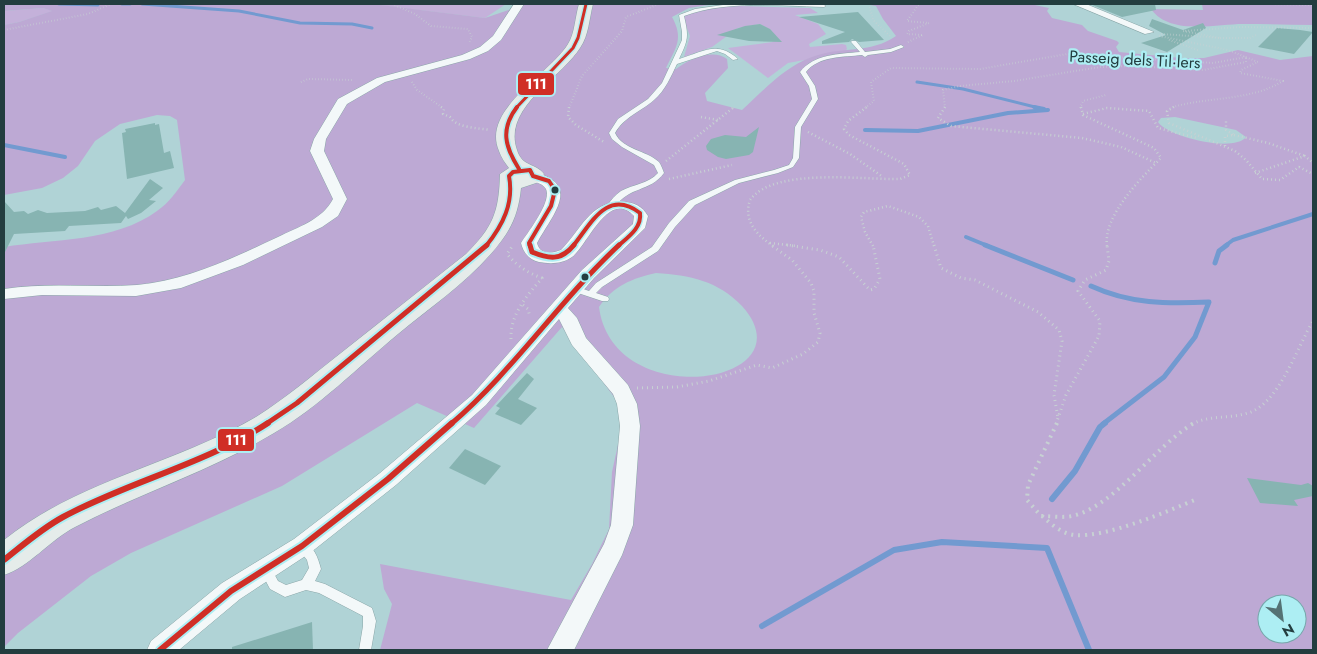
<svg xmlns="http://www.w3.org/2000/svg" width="1317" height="654" viewBox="0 0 1317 654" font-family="Jost,sans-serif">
	<rect width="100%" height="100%" fill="#b0d3d6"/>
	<g fill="#c4b1da">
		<polygon points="369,4 506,4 485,18"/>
		<path d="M739,6L810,8L818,13L795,15L818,24L826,34L809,44L810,47L842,44L846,45L847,49L843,53L788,63L768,78L728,48L773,42L772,31L760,24L738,28L712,47L684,57L690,36L683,18C695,4 722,7 739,6Z"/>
		<polygon points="43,8 53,11 19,22 4,25 4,11"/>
	</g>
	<g fill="#bda9d4" fill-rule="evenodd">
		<path d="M4,4H372L485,18L526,4H715L689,8L672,17C684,39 676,47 666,68L676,69C689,59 713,48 727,59L728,68L705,93L707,101L742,110C763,91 784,67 812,57C840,46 871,54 896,36L883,19L876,6L865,4H1030L1049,8L1047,11L1052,18L1082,25L1088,31L1117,41L1119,43L1116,47L1119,52L1181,58H1204L1238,50L1280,60L1313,56V650H380L392,604L384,589L380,564L571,600L592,564L609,529L612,472L621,431L620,405L562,327L474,428L417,403L282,486L131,553L91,576L18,633L4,647V247C53,239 115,242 157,211C169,203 176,192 185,180L177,120L170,116L157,115L120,124L95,141L78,166L63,178L42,188L4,195V25L19,22L52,11L43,8L4,11ZM1175,117L1236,130L1246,137C1234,153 1168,137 1158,122L1161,118ZM656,273C690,275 718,281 742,306C812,384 613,415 599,307C613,286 633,278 656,273ZM1267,604H1297V634H1267Z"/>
		<path d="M1202,4H1313V25C1290,25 1267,24 1243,24C1217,24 1170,36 1151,9L1203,10Z"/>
	</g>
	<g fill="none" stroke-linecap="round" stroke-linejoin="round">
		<g stroke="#729ad0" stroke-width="3">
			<polyline points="59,4 98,5"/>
			<polyline points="122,4 130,4"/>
			<polyline points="142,4 239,11 300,23 352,24 372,28"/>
			<polyline points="917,82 963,89 1039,108"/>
		</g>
		<g stroke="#729ad0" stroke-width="4">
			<polyline points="1034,107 1044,109"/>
			<polyline points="865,130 918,131 1008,113 1048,110"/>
			<polyline points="4,145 65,157"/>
			<polyline points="966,237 988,246"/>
			<polyline points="1225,246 1233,240 1313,214"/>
		</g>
		<g stroke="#729ad0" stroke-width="5">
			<polyline points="985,245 1073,280"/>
			<polyline points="1215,263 1219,251 1227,245"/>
			<path d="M1091,286C1130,304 1167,304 1209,302L1195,337L1164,377L1103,424"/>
		</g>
		<g stroke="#729ad0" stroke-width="6">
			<polyline points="1052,499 1075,471 1100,427 1105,423"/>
			<polyline points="762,626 894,550 942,542 1047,548 1089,650"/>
		</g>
	</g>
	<g fill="#87b4b2">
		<polygon points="1090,4 1155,4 1156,10 1122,17"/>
		<polygon points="858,12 884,40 859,42 852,39 849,42 822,44 822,41 845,32 799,17"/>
		<polygon points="1152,19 1183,30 1203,23 1206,28 1167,52 1141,43 1166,35 1149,26"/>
		<polygon points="760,24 770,29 782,42 749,41 717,35 745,26"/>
		<polygon points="1277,28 1300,30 1313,32 1294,54 1258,47"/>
		<polygon points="155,123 155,125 159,124 164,153 170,151 174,168 127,179 122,133 126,132 125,129"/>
		<polygon points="759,127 753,152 749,155 726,159 718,157 707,150 706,146 711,139 725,135 746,137"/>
		<polygon points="150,179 163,188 149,200 156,201 141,213 128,219 126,216 121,223 69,226 65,231 14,234 4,254 4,201 14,212 24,211 28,214 38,210 47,213 85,211 98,207 101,210 116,206 125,213"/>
		<polygon points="527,373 534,379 518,399 537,408 521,425 495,414 500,408 496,406"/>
		<polygon points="465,449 501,466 485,485 449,468"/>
		<polygon points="1247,478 1301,485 1308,483 1313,486 1313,496 1294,500 1298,506 1260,503"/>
		<polygon points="312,622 313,650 232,650 232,647"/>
	</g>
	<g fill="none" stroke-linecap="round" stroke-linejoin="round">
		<g stroke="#8aa6a8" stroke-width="1">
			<g id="lane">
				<path d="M730,4L824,5L826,6L824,7C778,6 728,0 684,16C689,37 688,40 679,59C703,52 717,40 738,59L733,60L725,54L717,51L677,64C671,76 665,91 654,100C640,112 624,117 615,133C623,150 646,150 659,162C661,165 663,170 664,173C649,193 630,185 614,208H608L607,206C611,200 615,195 621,191C634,184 648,184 658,173L654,165L622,147L612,139L609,133L618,119L648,99L662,83L682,40V32L679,15L695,9Z"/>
				<path d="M852,41H856L865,52L890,49L901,45L904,47L891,52L868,55L865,57L862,55C844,57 818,56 806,72L815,86L818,99L801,127L799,158L793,167L778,173L739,183L695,205L675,227L658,251L602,287L596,293L608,297L609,299L608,301H602L572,291L571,289L572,287L575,286L589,291L596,283L652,247L669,223L689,201L735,180L774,170L789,165L793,158L795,127L812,99L809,86L800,72C814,54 839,54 860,52L851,42Z"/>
				<path d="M302,541C314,545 318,558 321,569L315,581L325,584L372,608L376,621L371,650H359L363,626V616L319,593L306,590L285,597L270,589L260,570L262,566L266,564L270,566L278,581L286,585L302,580L309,568L307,560L296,546L298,542Z"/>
			</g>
		</g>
		<g stroke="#8aa6a8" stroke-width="1">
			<g id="street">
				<path d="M514,4H524L501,40L488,51L470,59L385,82L347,104L326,139L324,151L347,199L338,216L322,227L243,265L181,288L136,296L42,295L4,299V289C48,282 93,288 137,285C188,280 233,258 278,237C298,227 322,220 333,199L310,151L314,139L338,99L377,78L462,55L480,47L493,36Z"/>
				<polygon points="1073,4 1086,4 1154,32 1145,34"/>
				<path d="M533,172C583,184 552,215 537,243C540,255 551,254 561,250C581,230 590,201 622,202C634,202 642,206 648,216L645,228L594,278L568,308L577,318L586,338L628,385L637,404L640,426L633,525L622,555L574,650H547L604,544L611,525L620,426L617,404L613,394L572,345L559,319L486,405L396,485L310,553L240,599L179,650H147L151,641L222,583L294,539L380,473L472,395L582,270L633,224L634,216C609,188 587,246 572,257C562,264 550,264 539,262C529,260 523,252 521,243C528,232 552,202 546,189C542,182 531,182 526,176Z"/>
			</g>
		</g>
		<g stroke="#8aa6a8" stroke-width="1">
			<path id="secondary" d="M579,4H593C589,19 589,35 580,48C561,78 502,108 517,150C522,167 536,163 544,174L539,182L521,188C519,208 514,224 502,240C475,277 433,305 398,334C358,367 319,407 274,433C211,471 140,493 75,527C50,540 29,567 4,575V540C77,481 175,464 256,417C286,398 313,375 341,353C383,320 424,287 466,254C493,227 499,212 500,174L509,168C505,163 501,157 499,151C481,109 549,75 568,44C575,33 575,17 579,4Z"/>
		</g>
		<g stroke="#c7d1d3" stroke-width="2" stroke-dasharray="0.5 2.5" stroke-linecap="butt">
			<polyline points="392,4 415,14 431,26 468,29 472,37 469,43"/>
			<polyline points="869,4 873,20 890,36"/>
			<polyline points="1269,4 1313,5"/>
			<polyline points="4,30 88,14 111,4"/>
			<polyline points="1161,34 1220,38 1183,31 1240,27 1313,28"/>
			<path d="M1159,36L1228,50L1258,62L1241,70L1240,73L1283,81C1249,102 1207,96 1170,108"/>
			<polyline points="1220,38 1250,38 1258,34"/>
			<polyline points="1169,40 1198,50"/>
			<polyline points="908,42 923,35 907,34 909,31 929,23 907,21 919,4"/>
			<polyline points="301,82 308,79 354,80"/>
			<polyline points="412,82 417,90 443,108"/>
			<polyline points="569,108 582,76 622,31 626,17 659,4"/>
			<polyline points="733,108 735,106"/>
			<polyline points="865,108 874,101 871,82 891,68 980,69 1067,54 1213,63 1246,57"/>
			<polyline points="945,108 943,90 960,86 1014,81 1100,67 1130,66 1203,70 1246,62 1246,57"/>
			<polyline points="1080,108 1083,101 1106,95"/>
		</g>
		<g stroke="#c7d1d3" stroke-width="2.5" stroke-dasharray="1 3" stroke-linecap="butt">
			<path d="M441,107L444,109L443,114L450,117C456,128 479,128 490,130"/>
			<polyline points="569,107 568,117 576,125 604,142"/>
			<polyline points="945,107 938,118 951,126 1082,138 1121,147 1156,163"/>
			<path d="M1081,107L1083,115L1154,148L1161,158C1141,178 1103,216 1107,246"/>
			<polyline points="1174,107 1167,111 1169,123 1235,151 1246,160 1262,179 1280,180 1299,167 1313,174"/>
			<polyline points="1083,114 1107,108 1149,111 1158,128 1197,138"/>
			<polyline points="701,117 718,120"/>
			<polyline points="808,132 850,154 883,177"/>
			<polyline points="1234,135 1268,143 1305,156"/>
			<polyline points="1225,146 1225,136 1234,135 1226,130 1226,121"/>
			<polyline points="666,161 734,107"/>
			<polyline points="1255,173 1305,156 1313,163"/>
			<polyline points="669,179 732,165"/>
			<polyline points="770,243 797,246"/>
			<path d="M773,246C757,235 743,221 750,200C774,167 863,180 900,179L910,175L904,164L849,135L844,129L848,121L867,107"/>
			<polyline points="873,246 865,232 861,217 864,212 888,206 919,217 928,226 934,246"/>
		</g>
		<g stroke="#c7d1d3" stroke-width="3" stroke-dasharray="1 4" stroke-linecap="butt">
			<polyline points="787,245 820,250 839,257 870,290 874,289 880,279 873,245"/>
			<polyline points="934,245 941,268 961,278 975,280 1038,312 1059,330 1062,341 1054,395 1058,418"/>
			<polyline points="523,305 528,309 530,317"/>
			<path d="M511,339C510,314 527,296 542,278C528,273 517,266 507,254L513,245"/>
			<polyline points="637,388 677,387 709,381 757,365 772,368 803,354 818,342 820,333 814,313 814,291 811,283 792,260 771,245"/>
			<polyline points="1056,424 1066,395 1099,336 1100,321 1078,291 1085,280 1106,270 1109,261 1107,245"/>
			<path d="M1192,424C1209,415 1229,419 1248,413C1279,404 1297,347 1313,321"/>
		</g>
		<g stroke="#c7d1d3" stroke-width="4" stroke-dasharray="2 5" stroke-linecap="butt">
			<path d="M1057,423L1028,485L1027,500L1041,516C1051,516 1062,518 1072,516C1114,507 1155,446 1194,423"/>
			<path d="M1042,516C1051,524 1062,534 1075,535C1106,538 1168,511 1197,499"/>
		</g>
		<use href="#lane" fill="#f3f8f9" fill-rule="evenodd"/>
		<use href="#street" fill="#f3f8f9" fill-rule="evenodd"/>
		<use href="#secondary" fill="#e5ecea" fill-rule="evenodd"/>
		<g stroke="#adeef3" stroke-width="5.5">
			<polyline id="bus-1-far3" points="516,108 573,48 578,38 586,4"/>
		</g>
		<g stroke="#adeef3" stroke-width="7">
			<g id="bus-1-far2">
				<path d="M517,107C500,129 505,147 519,169"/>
				<path d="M486,246C503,225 514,203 509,176L513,172L530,170L533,176L549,181L555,190L551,206L529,243L530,246"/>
				<path d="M573,246C591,224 607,188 640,213C642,228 628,237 618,246"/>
			</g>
		</g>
		<g stroke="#adeef3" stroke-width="9">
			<g id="bus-1-far1">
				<path d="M530,245L532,252C549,259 561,261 574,245"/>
				<polyline points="266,424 297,403 487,245"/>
				<path d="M451,424C513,371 559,301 619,245"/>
			</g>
		</g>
		<g stroke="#adeef3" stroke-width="10">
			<g id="bus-1">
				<path d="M4,560C23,545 41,529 63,517C128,482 205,464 268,423"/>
				<polyline points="160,650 231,591 302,546 388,479 452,423"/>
			</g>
		</g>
		<use href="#bus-1-far3" stroke="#d02e26" stroke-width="3"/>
		<use href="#bus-1-far2" stroke="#d02e26" stroke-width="4"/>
		<use href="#bus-1-far1" stroke="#d02e26" stroke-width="5"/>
		<use href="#bus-1" stroke="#d02e26" stroke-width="6"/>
	</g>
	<g fill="#233d3f" stroke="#adeef3" stroke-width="2">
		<circle cx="555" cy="190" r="4.5"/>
		<circle cx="585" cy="277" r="4.5"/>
	</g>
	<g text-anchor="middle" stroke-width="4.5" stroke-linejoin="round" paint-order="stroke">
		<g font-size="16" fill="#233d3f" stroke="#adeef3">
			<text transform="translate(1135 59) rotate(3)" y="6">Passeig dels Til·lers</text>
		</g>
	</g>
	<g stroke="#adeef3" stroke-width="2">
		<rect x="517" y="72" width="38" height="24" rx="5" fill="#d02e26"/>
		<rect x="217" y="428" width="38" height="24" rx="5" fill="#d02e26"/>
	</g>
	<g font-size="14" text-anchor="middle" font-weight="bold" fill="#fff">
		<text x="536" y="89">111</text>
		<text x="236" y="445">111</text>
	</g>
	<rect width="1317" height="654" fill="none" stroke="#233d3f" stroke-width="10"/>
	<g transform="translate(1282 619) rotate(151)"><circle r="24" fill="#adeef3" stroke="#76a7ab"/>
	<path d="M0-4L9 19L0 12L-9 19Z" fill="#547274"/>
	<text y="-8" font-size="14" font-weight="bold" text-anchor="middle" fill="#233d3f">N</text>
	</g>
</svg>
